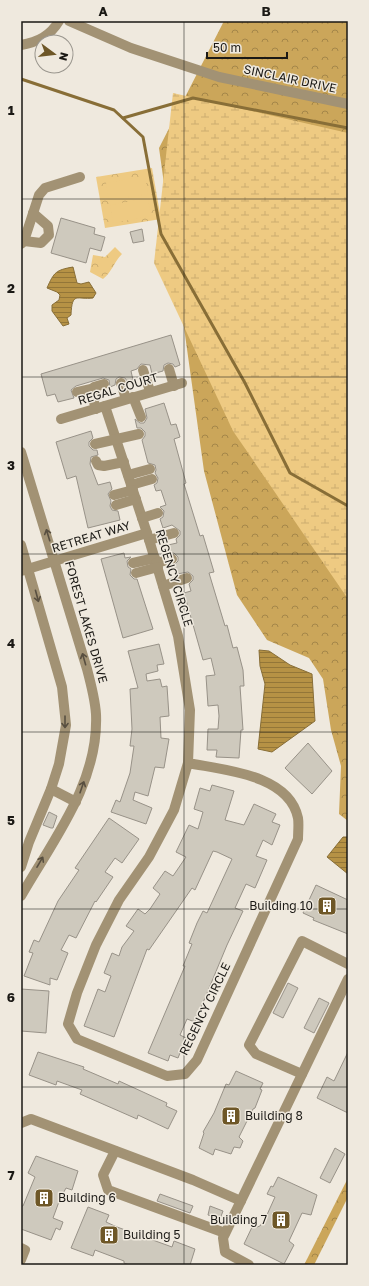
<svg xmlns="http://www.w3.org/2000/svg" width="369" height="1286" viewBox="0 0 369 1286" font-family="'Golos Text',sans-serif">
	<defs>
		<pattern id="forest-crowns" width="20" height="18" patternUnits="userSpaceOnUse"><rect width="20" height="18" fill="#cba65a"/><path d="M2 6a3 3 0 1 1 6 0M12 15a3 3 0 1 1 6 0" fill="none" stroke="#a48649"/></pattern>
		<pattern id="wetland-marsh" width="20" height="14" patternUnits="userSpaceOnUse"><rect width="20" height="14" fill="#eeca82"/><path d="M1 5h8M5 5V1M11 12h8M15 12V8" fill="none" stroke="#ccad6f"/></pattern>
		<pattern id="park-crowns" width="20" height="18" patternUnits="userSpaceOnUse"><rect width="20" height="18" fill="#eeca82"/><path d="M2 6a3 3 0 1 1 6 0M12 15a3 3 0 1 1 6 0" fill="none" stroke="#ccad6f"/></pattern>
		<pattern id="water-rules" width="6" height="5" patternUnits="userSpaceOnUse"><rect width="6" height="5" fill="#b69245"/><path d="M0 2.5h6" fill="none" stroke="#937638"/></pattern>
	</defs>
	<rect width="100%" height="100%" fill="#efe9de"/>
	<g fill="url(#forest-crowns)">
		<polygon points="224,21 348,21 348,821 339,814 341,766 331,730 323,679 309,658 267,640 237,595 204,471 159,148"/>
		<polygon points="348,1178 348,1197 314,1265 304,1265"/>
	</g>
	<polygon fill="url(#wetland-marsh)" points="173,93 348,133 348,599 233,431 154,263"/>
	<g fill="url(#park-crowns)">
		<polygon points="152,168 161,219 105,228 96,177"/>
		<path d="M115,247L122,254C114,262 112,272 103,279L90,272L93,255L105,257Z"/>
	</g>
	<g fill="#eeca82">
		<polygon points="145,176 148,194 109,200 106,183"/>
		<polygon points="148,198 151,216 113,223 110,205"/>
	</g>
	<g fill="url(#water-rules)" stroke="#886e37">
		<path d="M73,267L77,283L81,284L89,282L96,293L93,298C77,300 72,291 71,315L67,318L69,324L63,326L52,311V305L59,300L60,295L57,292L47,288C54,272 56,270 73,267Z"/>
		<polygon points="259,650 269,651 290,665 312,674 315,721 272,752 258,749 265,684 260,666"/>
		<polygon points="343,837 348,837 348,874 327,857"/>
	</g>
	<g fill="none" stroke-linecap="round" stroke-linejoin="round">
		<g stroke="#886e37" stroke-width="3">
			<polyline points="21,79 114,110 143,137 161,234 245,383 290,473 348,506"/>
			<polyline points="123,118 193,98 348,128"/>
		</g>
	</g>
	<g fill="#cec9bd" stroke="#989288">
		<polygon points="61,218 95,228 94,234 105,237 101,251 90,248 86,263 51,253"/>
		<polygon points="142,229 144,241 133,243 130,232"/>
		<polygon points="171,335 180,365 175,367 173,364 168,363 164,365 163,371 152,374 150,365 141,364 137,369 131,371 133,380 127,381 125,378 119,377 116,379 115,385 110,387 109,380 103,378 76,386 71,390 74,398 58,402 55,394 47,396 41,374"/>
		<polygon points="164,403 171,425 176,424 180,437 174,439 186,483 184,484 200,536 203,535 214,572 209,573 225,626 227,625 233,648 237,647 243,670 244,686 240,686 243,730 241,730 239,758 216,757 217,750 207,750 208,729 218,729 219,716 218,705 208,706 206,676 215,675 211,658 203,660 184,593 191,591 189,584 193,580 193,576 188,572 177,574 174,565 178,561 178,557 174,553 170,553 168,545 177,543 176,539 180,535 180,531 172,525 163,528 160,519 163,517 164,511 160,507 166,505 161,490 156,491 154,485 157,483 158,478 155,473 156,470 155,465 148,463 142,440 145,436 145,432 141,428 137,428 135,419 140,423 144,423 147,418 145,409"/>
		<polygon points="91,431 93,438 89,442 89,446 93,450 97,450 98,455 91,457 90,464 98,485 110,482 112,489 108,494 111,501 110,506 112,510 118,511 120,520 88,528 76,476 67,479 56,442"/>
		<polygon points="124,553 125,558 131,557 127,561 128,567 131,569 130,575 134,579 137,579 153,629 123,638 101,559"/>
		<polygon points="159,644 164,664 157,665 158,671 146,674 147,681 160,679 162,687 167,686 169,716 160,717 161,738 169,739 164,768 155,767 148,796 135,792 133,800 152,808 146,824 111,812 116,800 120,802 130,773 134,746 130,746 132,729 130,689 138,688 128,651"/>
		<polygon points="308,743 332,771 312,794 285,768"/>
		<polygon points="212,785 234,791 225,820 244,825 254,804 276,814 272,822 280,825 272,845 263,840 256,856 267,860 255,888 246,884 235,908 243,911 227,945 195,1022 187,1019 180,1035 186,1038 178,1058 170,1055 168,1061 148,1053 185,966 183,966 192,944 189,943 197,923 203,911 207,913 232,859 217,852 213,851 195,890 192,888 149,950 147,949 114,1037 84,1026 98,989 105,992 111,976 104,973 112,953 119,956 122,947 134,931 126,926 138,909 145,914 150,909 160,894 153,888 165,871 173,876 186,857 176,852 189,825 198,829 203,812 194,809 200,788 210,791"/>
		<polygon points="49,812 57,816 53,828 51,828 43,825"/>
		<polygon points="109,818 139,839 122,863 115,858 105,872 113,877 96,902 95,901 76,938 69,935 61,950 68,953 57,980 50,978 50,985 24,976 33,953 29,952 34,940 39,942 58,901 79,870 75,868"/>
		<polygon points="316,885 348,900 348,934 313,920 314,918 303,913"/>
		<polygon points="288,983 298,988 283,1018 273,1013"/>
		<polygon points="21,989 49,991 46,1033 21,1031"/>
		<polygon points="319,998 329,1003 314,1033 304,1028"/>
		<polygon points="38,1052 84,1067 83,1069 118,1084 119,1081 167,1103 166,1106 177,1111 168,1129 138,1115 137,1119 80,1094 82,1090 57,1081 56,1085 29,1075"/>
		<polygon points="348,1052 348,1113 317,1098 327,1077 334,1081"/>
		<polygon points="236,1071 263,1083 260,1089 262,1090 255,1108 253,1109 239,1137 243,1141 240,1148 234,1147 231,1154 215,1149 213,1155 199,1148 204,1133 203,1132 214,1113 226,1084 229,1085"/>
		<polygon points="335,1148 345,1154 330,1183 320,1178"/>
		<polygon points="36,1156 78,1171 72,1190 66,1188 60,1199 53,1218 63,1222 60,1230 56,1228 51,1240 21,1229 21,1206 23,1206 35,1177 28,1173"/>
		<polygon points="278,1177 317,1195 311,1215 302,1213 289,1241 294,1245 284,1264 244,1244 253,1225 257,1227 260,1226 266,1217 275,1197 267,1194 271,1186 273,1187"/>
		<polygon points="160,1194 193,1206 190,1213 157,1201"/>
		<polygon points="210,1206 223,1211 220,1219 208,1215"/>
		<polygon points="88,1207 109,1215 106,1222 117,1227 172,1247 174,1241 195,1249 190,1265 129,1265 124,1263 124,1261 95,1250 93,1256 71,1248"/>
	</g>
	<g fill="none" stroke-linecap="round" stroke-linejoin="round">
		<g stroke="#a29274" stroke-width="10">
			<polyline points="69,21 131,48 219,77 348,104"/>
			<path d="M21,45C38,42 50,36 59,21"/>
			<polyline points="24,241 41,243 49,235 48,226 33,213"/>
			<polyline points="21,244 24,241 39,195 45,188 80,177"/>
			<polyline points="169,369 174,386"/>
			<polyline points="143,370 150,391"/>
			<polyline points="121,383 126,399"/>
			<polyline points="77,392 90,389 96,409"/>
			<polyline points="97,396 94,387 104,384"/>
			<polyline points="133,397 141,417"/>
			<path d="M105,406L147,533L178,636L190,710L188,763L174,810L149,857L119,900L96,945L77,993L68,1024L77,1039L167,1076L185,1074L197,1060L298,839C298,833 299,824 298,818C289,774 223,770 188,763"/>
			<polyline points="61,419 182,383"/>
			<polyline points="95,444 139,434"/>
			<path d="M21,452L87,669C91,684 95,699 96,714C99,783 53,840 21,896"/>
			<polyline points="96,461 98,465 104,466 124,462"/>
			<polyline points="128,475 150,469"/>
			<polyline points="131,485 152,479"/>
			<polyline points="114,495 133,490"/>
			<polyline points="116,505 136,499"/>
			<polyline points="142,518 158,513"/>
			<polyline points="149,540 174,533"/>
			<polyline points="21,545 62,687 66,725 59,764 51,789 29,842 21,867"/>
			<polyline points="133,563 155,558"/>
			<polyline points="156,563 172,559"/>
			<polyline points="21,571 147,533"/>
			<polyline points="136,573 158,567"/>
			<polyline points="163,586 187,578"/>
			<polyline points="51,789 76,802"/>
			<polyline points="302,1074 256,1054 249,1045 302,941 348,964"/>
			<polyline points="21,1123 31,1119 193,1180 241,1201"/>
			<polyline points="115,1151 103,1175 108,1190 225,1233"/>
			<polyline points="21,1248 25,1250 21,1260"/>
			<polyline points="249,1265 225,1252 223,1238 348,979"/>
		</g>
	</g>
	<defs><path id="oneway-shaft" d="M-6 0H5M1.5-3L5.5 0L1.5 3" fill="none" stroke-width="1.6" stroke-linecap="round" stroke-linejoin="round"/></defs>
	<g stroke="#584f40">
		<use href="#oneway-shaft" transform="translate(48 535) rotate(-107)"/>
		<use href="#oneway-shaft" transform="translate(37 596) rotate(75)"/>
		<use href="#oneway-shaft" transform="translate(84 659) rotate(-106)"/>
		<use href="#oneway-shaft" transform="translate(65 722) rotate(90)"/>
		<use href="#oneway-shaft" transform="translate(82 787) rotate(-71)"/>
		<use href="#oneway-shaft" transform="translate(40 862) rotate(-60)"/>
	</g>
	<path fill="none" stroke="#1b1915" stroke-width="1" stroke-opacity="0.55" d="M184,21V1265M21,199H348M21,377H348M21,554H348M21,732H348M21,909H348M21,1087H348"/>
	<defs>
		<g id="building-square" transform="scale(1)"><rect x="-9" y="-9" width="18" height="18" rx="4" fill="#6e5727" stroke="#efe9de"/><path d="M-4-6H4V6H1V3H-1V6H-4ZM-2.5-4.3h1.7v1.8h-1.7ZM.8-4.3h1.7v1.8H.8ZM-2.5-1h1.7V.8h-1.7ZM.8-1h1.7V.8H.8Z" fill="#fff"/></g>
	</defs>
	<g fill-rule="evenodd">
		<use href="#building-square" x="327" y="906"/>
		<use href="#building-square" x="231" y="1116"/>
		<use href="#building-square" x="44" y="1198"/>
		<use href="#building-square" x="281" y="1220"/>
		<use href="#building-square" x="109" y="1235"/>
	</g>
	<g text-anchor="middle" stroke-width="3" stroke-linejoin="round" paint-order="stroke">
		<g font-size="12" fill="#1b1915" stroke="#efe9de">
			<text transform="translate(290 79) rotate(12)" y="4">SINCLAIR DRIVE</text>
			<text transform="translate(118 389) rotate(-17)" y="4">REGAL COURT</text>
			<text transform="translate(91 537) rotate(-17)" y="4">RETREAT WAY</text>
			<text transform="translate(174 578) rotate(73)" y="4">REGENCY CIRCLE</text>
			<text transform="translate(86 622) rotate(74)" y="4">FOREST LAKES DRIVE</text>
			<text transform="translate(205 1009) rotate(-64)" y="4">REGENCY CIRCLE</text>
		</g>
		<g font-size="12" fill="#1b1915" stroke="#efe9de" text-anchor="start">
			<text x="313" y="910" text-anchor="end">Building 10</text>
			<text x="245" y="1120">Building 8</text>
			<text x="58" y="1202">Building 6</text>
			<text x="267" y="1224" text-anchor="end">Building 7</text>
			<text x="123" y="1239">Building 5</text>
		</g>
	</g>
	<rect width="369" height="1286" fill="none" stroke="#efe9de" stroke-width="44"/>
	<g transform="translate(54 54) rotate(105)"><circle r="19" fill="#efe9de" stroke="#9a968e"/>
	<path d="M0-3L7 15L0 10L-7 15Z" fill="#6e5727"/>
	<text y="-6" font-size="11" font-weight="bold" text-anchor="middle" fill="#1b1915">N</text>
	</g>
	<path d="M207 52v6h80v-6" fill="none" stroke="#1b1915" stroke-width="2"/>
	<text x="213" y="52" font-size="12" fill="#1b1915" stroke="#efe9de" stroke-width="3" paint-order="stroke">50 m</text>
	<rect x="22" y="22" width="325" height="1242" fill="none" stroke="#1b1915" stroke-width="1.5"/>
	<g font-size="13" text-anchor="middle" font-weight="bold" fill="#1b1915">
		<text x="103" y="16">A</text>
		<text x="266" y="16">B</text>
		<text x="11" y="115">1</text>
		<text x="11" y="293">2</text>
		<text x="11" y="470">3</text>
		<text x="11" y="648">4</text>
		<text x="11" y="825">5</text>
		<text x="11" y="1002">6</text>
		<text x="11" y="1180">7</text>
	</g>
</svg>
